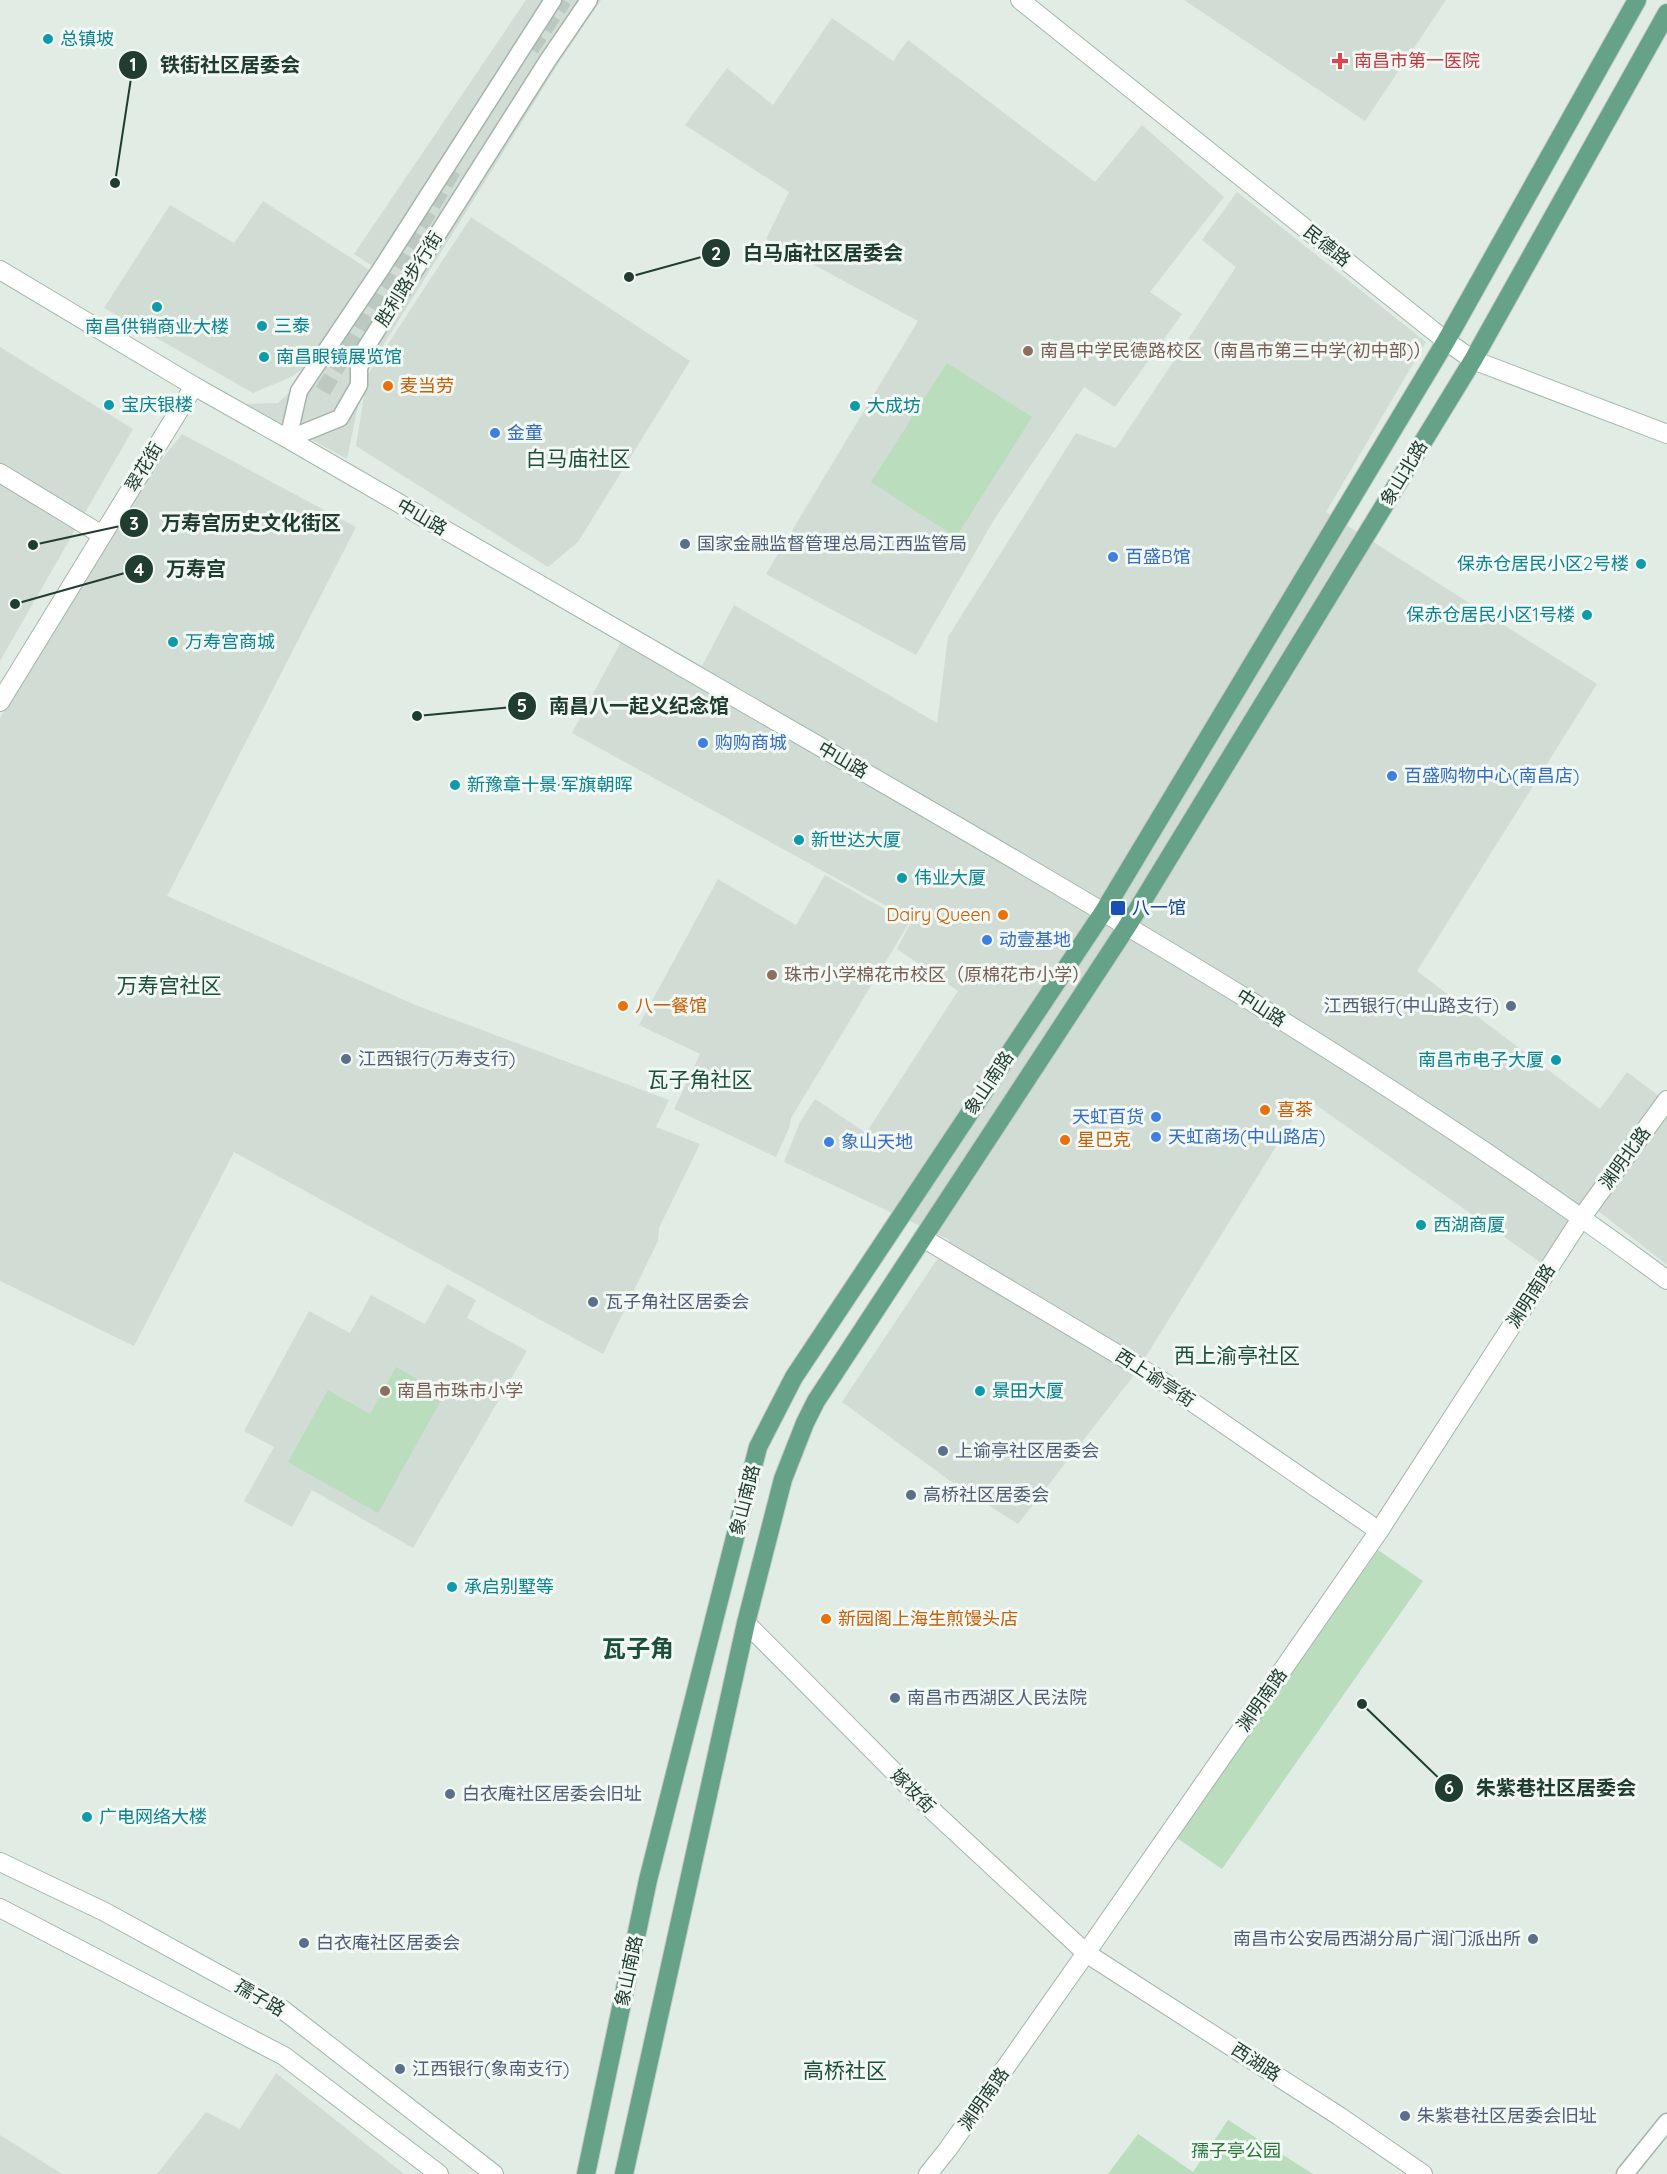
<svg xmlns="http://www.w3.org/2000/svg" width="1667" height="2174" viewBox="0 0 1667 2174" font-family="Quicksand,'Noto Sans SC',sans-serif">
	<rect width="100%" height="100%" fill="#e1ece5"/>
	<g fill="#d0dcd4">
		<polygon points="526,0 601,0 558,64 364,376 347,459 246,404 278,403 299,384 377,269 354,254"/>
		<polygon points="1184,0 1446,0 1365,121"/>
		<polygon points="832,18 893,61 908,40 1095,182 1142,125 1224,197 1150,292 1182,314 1115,407 1084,387 995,518 916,655 766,574 918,321 766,239 789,192 685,125 727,68 773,105"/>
		<polygon points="1237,192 1426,342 1326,512 1597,684 1417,971 1600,1109 1627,1072 1667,1102 1667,1265 1588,1203 1547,1267 1306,1098 1135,1374 1018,1524 949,1480 842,1402 950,1240 784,1162 800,1122 815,1099 866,1133 958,991 897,949 912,920 572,733 630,625 702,666 734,605 937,723 948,637 1076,433 1116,448 1236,267 1202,240"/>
		<polygon points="263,201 371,271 334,331 301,370 291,377 253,393 104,308 170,205 234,243"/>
		<polygon points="471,217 690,361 578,542 548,567 356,446 367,376"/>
		<polygon points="0,347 133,429 0,661"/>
		<polygon points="182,434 356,527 167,896 418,1006 669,1100 656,1127 700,1144 659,1228 658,1241 603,1354 234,1152 134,1346 0,1281 0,718 151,473"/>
		<polygon points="825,875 909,923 791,1118 789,1128 776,1157 674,1109 700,1054 639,1025 718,879 796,925"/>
		<polygon points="447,1284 476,1300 467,1318 527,1351 413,1548 312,1490 292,1527 244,1501 274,1447 244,1431 309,1311 350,1333 371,1295 425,1324"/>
		<polygon points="276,2073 404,2174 157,2174 206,2112 240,2129"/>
		<polygon points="0,2135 62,2174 0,2174"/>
	</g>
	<g fill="#baddbd">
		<polygon points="947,363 1032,417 956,537 871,482"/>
		<polygon points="396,1367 444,1395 378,1513 288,1462 328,1390 370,1414"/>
		<polygon points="1378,1550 1423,1581 1222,1869 1177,1838"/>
		<polygon points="1228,2120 1313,2174 1108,2174 1138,2134 1193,2172"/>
	</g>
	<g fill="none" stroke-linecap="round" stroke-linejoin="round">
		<g stroke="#bbc9c1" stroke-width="16" stroke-dasharray="16 8" stroke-linecap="butt">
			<polyline points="531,49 564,0"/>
			<polyline points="323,391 454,169"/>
		</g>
		<g stroke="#a4b4ab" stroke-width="19">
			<g id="pedestrian">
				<polyline points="288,439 340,418 359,385 359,369 365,349 548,60 589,0"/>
				<polyline points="288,439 299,391 383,266 553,0"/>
				<polyline points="1625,2174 1667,2122"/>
			</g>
		</g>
		<g stroke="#a4b4ab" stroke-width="20">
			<g id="minor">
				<polyline points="0,473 102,535"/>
				<polyline points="0,702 194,386"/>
				<polyline points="746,1623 935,1813 1086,1953 1339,2116 1423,2174"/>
			</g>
		</g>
		<g stroke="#a4b4ab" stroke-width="20">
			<g id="tertiary">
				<polyline points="923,1238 1159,1379 1379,1531"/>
				<polyline points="928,2174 948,2149 1086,1953 1379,1531 1582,1217 1667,1100"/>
			</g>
		</g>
		<g stroke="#a0b8ab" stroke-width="20">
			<g id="secondary">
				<polyline points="1020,0 1446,341 1473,360 1667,434"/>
				<path d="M0,270L194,386L288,439C497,560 705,680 914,801C1171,950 1428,1103 1667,1280"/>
				<polyline points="0,1862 105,1912 282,2009 494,2174"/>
				<polyline points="0,1908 284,2056 439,2174"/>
			</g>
		</g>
		<g stroke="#c1c9c5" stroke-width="20">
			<g id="primary">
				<polyline points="586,2174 648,1880 758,1447 794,1377 1104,911 1446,341 1637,0"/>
				<polyline points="624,2174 746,1623 783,1479 805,1423 816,1401 1128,925 1167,861 1473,360 1667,13"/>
			</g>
		</g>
		<use href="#pedestrian" stroke="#fff" stroke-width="16"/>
		<use href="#minor" stroke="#fff" stroke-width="18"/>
		<use href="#tertiary" stroke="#fff" stroke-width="18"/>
		<use href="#secondary" stroke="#fff" stroke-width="18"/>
		<use href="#primary" stroke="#66a287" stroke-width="18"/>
	</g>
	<g fill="#0f9aa8" stroke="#f2f8f4" stroke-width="2">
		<circle cx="48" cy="39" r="6"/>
		<circle cx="157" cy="307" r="6"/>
		<circle cx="262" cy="326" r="6"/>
		<circle cx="264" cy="357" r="6"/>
		<circle cx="109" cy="405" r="6"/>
		<circle cx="855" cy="406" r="6"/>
		<circle cx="1641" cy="564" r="6"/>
		<circle cx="1587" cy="615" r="6"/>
		<circle cx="173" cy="642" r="6"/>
		<circle cx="455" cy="785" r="6"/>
		<circle cx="799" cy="840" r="6"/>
		<circle cx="902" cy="878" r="6"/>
		<circle cx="1556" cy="1060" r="6"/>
		<circle cx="1421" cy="1225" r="6"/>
		<circle cx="980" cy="1391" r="6"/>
		<circle cx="452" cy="1587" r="6"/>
		<circle cx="87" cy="1817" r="6"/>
	</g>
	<path fill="#e0444e" stroke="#f2f8f4" stroke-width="2" d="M1337 52h6v6h6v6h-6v6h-6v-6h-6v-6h6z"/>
	<g fill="#8d6e63" stroke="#f2f8f4" stroke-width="2">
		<circle cx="1028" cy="351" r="6"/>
		<circle cx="772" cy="975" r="6"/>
		<circle cx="385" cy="1391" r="6"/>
	</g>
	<g fill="#e8710a" stroke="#f2f8f4" stroke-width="2">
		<circle cx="388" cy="386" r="6"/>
		<circle cx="1003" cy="915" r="6"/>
		<circle cx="623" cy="1006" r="6"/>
		<circle cx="1265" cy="1110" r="6"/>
		<circle cx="1065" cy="1140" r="6"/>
		<circle cx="826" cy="1619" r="6"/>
	</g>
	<g fill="#3f7fe0" stroke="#f2f8f4" stroke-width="2">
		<circle cx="495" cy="433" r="6"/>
		<circle cx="1113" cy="557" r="6"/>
		<circle cx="703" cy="743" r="6"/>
		<circle cx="1392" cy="776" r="6"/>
		<circle cx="987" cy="940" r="6"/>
		<circle cx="1156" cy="1117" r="6"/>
		<circle cx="1156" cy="1137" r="6"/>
		<circle cx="829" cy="1142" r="6"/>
	</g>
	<g fill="#5c6f8a" stroke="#f2f8f4" stroke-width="2">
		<circle cx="685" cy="544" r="6"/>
		<circle cx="1511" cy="1006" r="6"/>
		<circle cx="346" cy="1059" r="6"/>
		<circle cx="593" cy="1302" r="6"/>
		<circle cx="943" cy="1451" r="6"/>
		<circle cx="911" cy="1495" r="6"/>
		<circle cx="895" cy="1698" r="6"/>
		<circle cx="450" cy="1794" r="6"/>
		<circle cx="1533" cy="1939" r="6"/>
		<circle cx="304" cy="1943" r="6"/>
		<circle cx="400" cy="2069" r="6"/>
		<circle cx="1405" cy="2116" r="6"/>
	</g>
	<rect fill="#1a4fb4" stroke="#f2f8f4" stroke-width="2" x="1110" y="900" width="16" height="16" rx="3"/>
	<g text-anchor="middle" stroke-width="6" stroke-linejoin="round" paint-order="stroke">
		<g font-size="18" fill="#0d838f" stroke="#f2f8f4" text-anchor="start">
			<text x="60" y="45">总镇坡</text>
			<text x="274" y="332">三泰</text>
			<text x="157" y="333" text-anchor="middle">南昌供销商业大楼</text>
			<text x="276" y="363">南昌眼镜展览馆</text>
			<text x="121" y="411">宝庆银楼</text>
			<text x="867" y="412">大成坊</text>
			<text x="1629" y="570" text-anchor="end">保赤仓居民小区2号楼</text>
			<text x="1575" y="621" text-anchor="end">保赤仓居民小区1号楼</text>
			<text x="185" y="648">万寿宫商城</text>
			<text x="467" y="791">新豫章十景·军旗朝晖</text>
			<text x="811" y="846">新世达大厦</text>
			<text x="914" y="884">伟业大厦</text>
			<text x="1544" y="1066" text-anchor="end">南昌市电子大厦</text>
			<text x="1433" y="1231">西湖商厦</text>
			<text x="992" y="1397">景田大厦</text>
			<text x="464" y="1593">承启别墅等</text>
			<text x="99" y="1823">广电网络大楼</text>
		</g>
		<g font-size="18" fill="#be3a42" stroke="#f2f8f4" text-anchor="start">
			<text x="1354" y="67">南昌市第一医院</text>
		</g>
		<g font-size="18" fill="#213d30" stroke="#f2f8f4">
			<text transform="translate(1327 246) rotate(39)" y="6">民德路</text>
			<text transform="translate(409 279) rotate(-58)" y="6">胜利路步行街</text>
			<text transform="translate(144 467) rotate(-59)" y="6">翠花街</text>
			<text transform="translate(1404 473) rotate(-59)" y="6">象山北路</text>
			<text transform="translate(422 517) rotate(30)" y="6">中山路</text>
			<text transform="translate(843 760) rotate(30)" y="6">中山路</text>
			<text transform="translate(1261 1008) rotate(32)" y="6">中山路</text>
			<text transform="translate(989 1083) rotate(-56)" y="6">象山南路</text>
			<text transform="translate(1625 1158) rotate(-54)" y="6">渊明北路</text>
			<text transform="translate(1531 1296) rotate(-57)" y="6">渊明南路</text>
			<text transform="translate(1155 1378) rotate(33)" y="6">西上谕亭街</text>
			<text transform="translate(745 1500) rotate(-76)" y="6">象山南路</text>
			<text transform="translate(1262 1700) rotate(-55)" y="6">渊明南路</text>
			<text transform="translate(913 1791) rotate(45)" y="6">嫁妆街</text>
			<text transform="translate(629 1971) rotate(-78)" y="6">象山南路</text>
			<text transform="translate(260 1998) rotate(30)" y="6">孺子路</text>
			<text transform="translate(1256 2062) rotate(33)" y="6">西湖路</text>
			<text transform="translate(984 2099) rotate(-55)" y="6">渊明南路</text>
		</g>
		<g font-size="18" fill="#785e54" stroke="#f2f8f4" text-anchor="start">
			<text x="1040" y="357">南昌中学民德路校区（南昌市第三中学(初中部)）</text>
			<text x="784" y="981">珠市小学棉花市校区（原棉花市小学）</text>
			<text x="397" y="1397">南昌市珠市小学</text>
		</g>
		<g font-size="18" fill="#c56008" stroke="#f2f8f4" text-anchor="start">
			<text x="400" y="392">麦当劳</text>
			<text x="991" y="921" text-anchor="end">Dairy Queen</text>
			<text x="635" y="1012">八一餐馆</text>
			<text x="1277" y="1116">喜茶</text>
			<text x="1077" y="1146">星巴克</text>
			<text x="838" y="1625">新园阁上海生煎馒头店</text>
		</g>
		<g font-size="18" fill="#366cbe" stroke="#f2f8f4" text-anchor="start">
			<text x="507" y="439">金童</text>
			<text x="1125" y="563">百盛B馆</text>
			<text x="715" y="749">购购商城</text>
			<text x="1404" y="782">百盛购物中心(南昌店)</text>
			<text x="999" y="946">动壹基地</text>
			<text x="1144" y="1123" text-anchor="end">天虹百货</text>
			<text x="1168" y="1143">天虹商场(中山路店)</text>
			<text x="841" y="1148">象山天地</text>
		</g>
		<g font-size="18" fill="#4e5e75" stroke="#f2f8f4" text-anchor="start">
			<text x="697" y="550">国家金融监督管理总局江西监管局</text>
			<text x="1499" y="1012" text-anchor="end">江西银行(中山路支行)</text>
			<text x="358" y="1065">江西银行(万寿支行)</text>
			<text x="605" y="1308">瓦子角社区居委会</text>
			<text x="955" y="1457">上谕亭社区居委会</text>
			<text x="923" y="1501">高桥社区居委会</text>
			<text x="907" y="1704">南昌市西湖区人民法院</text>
			<text x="462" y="1800">白衣庵社区居委会旧址</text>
			<text x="1521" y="1945" text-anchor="end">南昌市公安局西湖分局广润门派出所</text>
			<text x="316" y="1949">白衣庵社区居委会</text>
			<text x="412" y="2075">江西银行(象南支行)</text>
			<text x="1417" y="2122">朱紫巷社区居委会旧址</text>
		</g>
		<g font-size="18" fill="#164399" stroke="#f2f8f4" text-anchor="start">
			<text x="1132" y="914">八一馆</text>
		</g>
		<g font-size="18" fill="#2b743a" stroke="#f2f8f4">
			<text x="1236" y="2157">孺子亭公园</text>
		</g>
		<g font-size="21" fill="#1d4f3a" stroke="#f2f8f4">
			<text x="578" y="466">白马庙社区</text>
			<text x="169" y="993">万寿宫社区</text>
			<text x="700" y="1087">瓦子角社区</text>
			<text x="1237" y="1363">西上渝亭社区</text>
			<text x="845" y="2078">高桥社区</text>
		</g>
		<g font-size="24" font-weight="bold" fill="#1d4f3a" stroke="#f2f8f4">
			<text x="638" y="1657">瓦子角</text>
		</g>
	</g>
	<path fill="none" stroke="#213d30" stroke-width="2" d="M115 183L133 65M629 277L716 253M33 545L134 523M15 604L139 569M417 716L522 706M1362 1704L1449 1788"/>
	<g fill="#213d30" stroke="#f2f8f4" stroke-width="2">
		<circle cx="115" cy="183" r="6"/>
		<circle cx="629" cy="277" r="6"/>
		<circle cx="33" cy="545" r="6"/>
		<circle cx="15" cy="604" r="6"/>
		<circle cx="417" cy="716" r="6"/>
		<circle cx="1362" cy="1704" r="6"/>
		<circle cx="133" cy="65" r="15"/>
		<circle cx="716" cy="253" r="15"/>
		<circle cx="134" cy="523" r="15"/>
		<circle cx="139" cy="569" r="15"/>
		<circle cx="522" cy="706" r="15"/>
		<circle cx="1449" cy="1788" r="15"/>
	</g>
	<g font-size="18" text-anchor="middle" font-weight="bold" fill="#fff">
		<text x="133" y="71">1</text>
		<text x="716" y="260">2</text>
		<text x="134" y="530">3</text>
		<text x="139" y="576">4</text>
		<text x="522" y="712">5</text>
		<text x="1449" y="1794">6</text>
	</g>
	<g font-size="20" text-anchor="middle" font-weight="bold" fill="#213d30" stroke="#f2f8f4" stroke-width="6" stroke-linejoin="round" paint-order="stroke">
		<text x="230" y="72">铁街社区居委会</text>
		<text x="823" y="260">白马庙社区居委会</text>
		<text x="251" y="530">万寿宫历史文化街区</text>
		<text x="196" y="576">万寿宫</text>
		<text x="639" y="713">南昌八一起义纪念馆</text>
		<text x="1556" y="1795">朱紫巷社区居委会</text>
	</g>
</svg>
